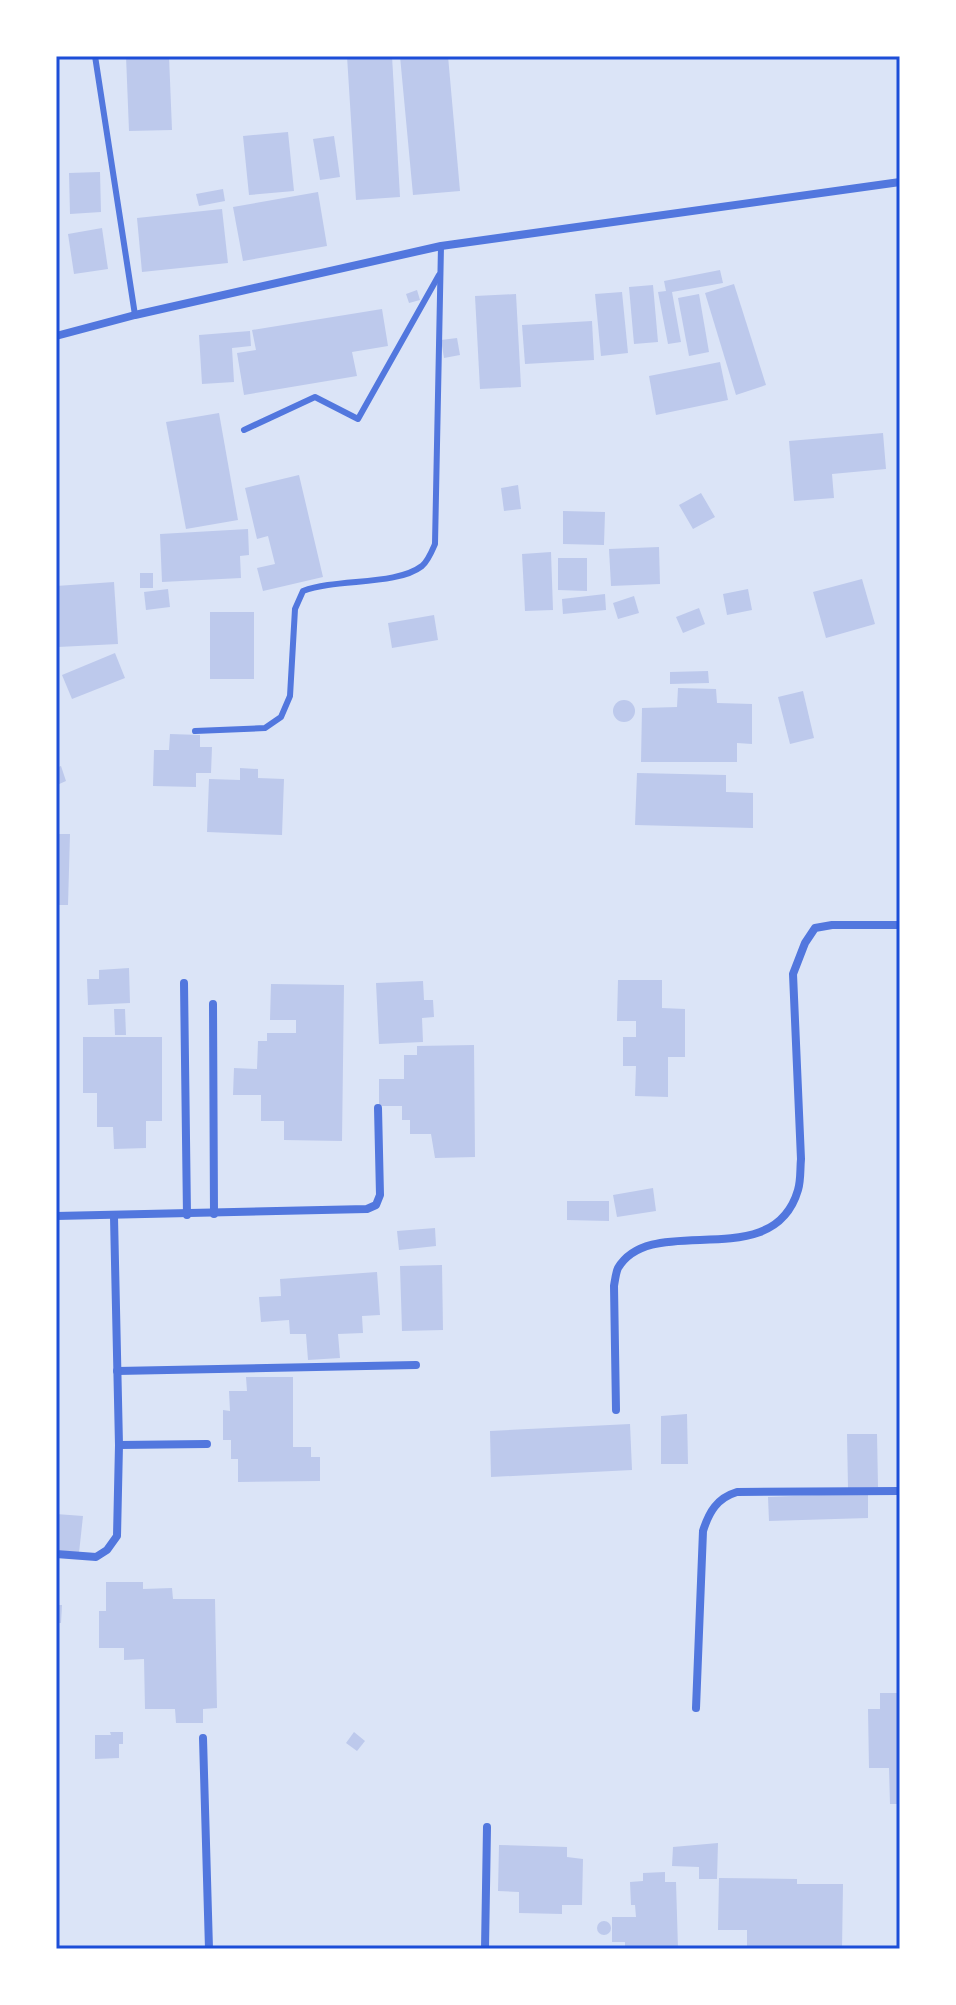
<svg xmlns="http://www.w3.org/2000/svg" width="956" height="2005" viewBox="0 0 956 2005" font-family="'Nunito Sans',sans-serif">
	<rect width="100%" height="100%" fill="#f2f2f2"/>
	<rect fill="#dbe4f7" x="56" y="56" width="844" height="1893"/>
	<g fill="#bdc9ec">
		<polygon points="126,56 169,56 172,130 129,131"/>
		<polygon points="347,56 392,56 400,197 356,200"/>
		<polygon points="400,56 448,56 460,191 413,195"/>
		<polygon points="288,132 294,191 249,195 243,136"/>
		<polygon points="334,136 340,177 320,180 313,139"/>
		<polygon points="100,172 101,212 70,214 69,173"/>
		<polygon points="223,189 225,201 199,206 196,194"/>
		<polygon points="318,192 327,246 243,261 233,207"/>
		<polygon points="222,209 228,263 142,272 137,218"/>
		<polygon points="102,228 108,269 74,274 68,234"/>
		<polygon points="720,270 723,283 672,292 681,342 668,344 658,292 666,291 664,281"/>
		<polygon points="734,284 766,385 736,395 705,293"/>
		<polygon points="653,285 658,342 634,344 629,287"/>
		<polygon points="417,290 420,300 409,303 406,294"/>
		<polygon points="622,292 628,353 601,356 595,294"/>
		<polygon points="516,294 521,387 480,389 475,296"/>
		<polygon points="699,294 709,352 689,356 678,298"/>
		<polygon points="382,309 388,346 352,352 357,376 244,395 237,353 256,350 252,330"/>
		<polygon points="592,321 594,360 525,364 522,325"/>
		<polygon points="250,331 251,346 232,348 234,382 202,384 199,335"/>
		<polygon points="457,338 460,355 444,358 441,340"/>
		<polygon points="720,362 728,400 656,415 649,376"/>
		<polygon points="219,413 238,520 186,529 166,422"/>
		<polygon points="883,433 886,469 832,474 834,498 794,501 789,441"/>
		<polygon points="299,475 323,577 263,591 257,568 275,564 268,536 257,539 245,488"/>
		<polygon points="518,485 521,509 504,511 501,488"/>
		<polygon points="701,493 715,517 693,529 679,505"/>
		<polygon points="563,511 605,512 604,545 563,544"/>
		<polygon points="248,529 249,555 240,556 241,578 162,582 160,534"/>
		<polygon points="659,547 660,584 611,586 609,549"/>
		<polygon points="551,552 553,610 525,611 522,554"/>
		<polygon points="558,558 587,558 587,591 558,590"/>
		<rect x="140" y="573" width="13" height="15"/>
		<polygon points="862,579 875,624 826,638 813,592"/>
		<polygon points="114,582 118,644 58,647 56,586"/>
		<polygon points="168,589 170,607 146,610 144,592"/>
		<polygon points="748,589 752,610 727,615 723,594"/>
		<polygon points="605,594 606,610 563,614 562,599"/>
		<polygon points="634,596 639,613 618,619 613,603"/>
		<polygon points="699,608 705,624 683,633 676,617"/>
		<rect x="210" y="612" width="44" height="67"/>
		<polygon points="434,615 438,640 392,648 388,623"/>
		<polygon points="115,653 125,678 72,699 62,675"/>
		<polygon points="708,671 709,683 670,684 670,672"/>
		<polygon points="678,688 716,689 717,703 752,704 752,744 737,743 737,762 641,762 642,708 677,707"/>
		<polygon points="803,691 814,738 790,744 778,697"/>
		<circle cx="624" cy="711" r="11"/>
		<polygon points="170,734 200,735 200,747 212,747 211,773 196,773 196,787 153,786 154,750 169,750"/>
		<polygon points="61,766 66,781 57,785 56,768"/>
		<polygon points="240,768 258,769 258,778 284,779 282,835 207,832 209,779 240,780"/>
		<polygon points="637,773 726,775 726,792 753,793 753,828 635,825"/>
		<polygon points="56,834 70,834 68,905 56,905"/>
		<polygon points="129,968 130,1003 88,1005 87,979 99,979 99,970"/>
		<polygon points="618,980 662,980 662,1008 685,1009 685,1057 668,1057 668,1097 635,1096 636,1066 623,1066 623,1037 636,1037 636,1021 617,1021"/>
		<polygon points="423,981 424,1000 433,1000 434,1017 422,1018 423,1042 379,1044 376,983"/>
		<polygon points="271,984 344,985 342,1141 284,1140 284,1121 261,1121 261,1095 233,1095 234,1068 257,1069 258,1041 267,1041 267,1033 296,1033 296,1020 270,1020"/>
		<polygon points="114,1009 125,1009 126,1035 115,1035"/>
		<polygon points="83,1037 162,1037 162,1121 146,1121 146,1148 114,1149 113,1127 97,1127 97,1093 83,1093"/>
		<polygon points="474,1045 475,1157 435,1158 431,1134 410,1134 410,1120 402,1120 402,1106 379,1106 379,1079 404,1079 404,1055 417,1055 417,1046"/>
		<polygon points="653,1188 656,1211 617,1217 613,1195"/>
		<polygon points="567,1201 609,1201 609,1221 567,1220"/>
		<polygon points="435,1228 436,1246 399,1250 397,1231"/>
		<polygon points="442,1265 443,1330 402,1331 400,1266"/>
		<polygon points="377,1272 380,1315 362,1316 363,1333 338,1334 340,1358 308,1360 306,1334 290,1334 289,1320 261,1322 259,1297 281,1296 280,1279"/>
		<polygon points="246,1377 293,1377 293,1447 311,1447 311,1457 320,1457 320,1481 238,1482 238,1459 231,1459 231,1440 223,1440 223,1410 230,1411 229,1391 247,1391"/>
		<polygon points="687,1414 688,1464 661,1464 661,1416"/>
		<polygon points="630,1424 632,1470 491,1477 490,1431"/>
		<polygon points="847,1434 877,1434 878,1487 848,1488"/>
		<polygon points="868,1493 868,1518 769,1521 768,1497"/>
		<polygon points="56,1514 83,1516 79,1553 56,1551"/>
		<polygon points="106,1582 143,1582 143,1589 172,1588 173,1599 215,1599 217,1708 203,1709 203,1723 176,1723 175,1709 145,1709 144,1659 124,1660 124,1648 99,1648 99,1611 106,1611"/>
		<polygon points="56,1605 62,1605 61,1623 56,1623"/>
		<polygon points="880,1693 900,1693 900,1804 890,1804 889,1768 869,1768 868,1709 880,1709"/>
		<polygon points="110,1732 123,1732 123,1744 119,1744 119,1758 95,1759 95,1735 111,1735"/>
		<polygon points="354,1732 365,1741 357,1751 346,1743"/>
		<polygon points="718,1843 717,1879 699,1879 699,1867 672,1866 673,1847"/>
		<polygon points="499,1845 567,1847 567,1857 583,1859 582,1905 562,1905 562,1914 519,1913 519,1892 498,1891"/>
		<polygon points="665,1872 665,1882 676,1882 678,1949 625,1949 625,1942 612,1942 612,1917 636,1917 635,1905 631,1905 630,1882 643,1881 643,1873"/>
		<polygon points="719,1878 797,1879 797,1884 843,1884 842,1949 747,1949 747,1930 718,1930"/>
		<circle cx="604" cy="1928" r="7"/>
	</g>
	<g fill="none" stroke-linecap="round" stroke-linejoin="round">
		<g stroke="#5277de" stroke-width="6">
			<polyline points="95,56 135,315"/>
			<polyline points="244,430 315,397 358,419 439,275"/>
			<path d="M195,731L265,728L281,717L290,696L295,609L303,591C337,578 396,586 422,566C428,561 432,551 435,544L441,246"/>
		</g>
		<g stroke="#5277de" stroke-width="8">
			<polyline points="56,336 135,315 441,246 900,182"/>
			<polyline points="184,983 187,1215"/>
			<polyline points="213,1004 214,1214"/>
			<polyline points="56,1216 367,1209 376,1205 380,1195 378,1108"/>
			<polyline points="117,1371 416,1365"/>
			<path d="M616,1410L614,1286C615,1280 616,1272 618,1268C652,1210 773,1276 798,1190C801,1180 800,1169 801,1159L793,974L805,943L815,928L832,925H900"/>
			<polyline points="119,1445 207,1444"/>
			<polyline points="56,1554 96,1557 107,1550 117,1536 119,1445 114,1217"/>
			<path d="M696,1708L703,1531C709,1512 717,1498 737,1492L900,1491"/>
			<polyline points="203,1738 209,1949"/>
			<polyline points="485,1949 487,1827"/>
		</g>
	</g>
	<rect width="956" height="2005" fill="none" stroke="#ffffff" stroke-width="116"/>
	<rect x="58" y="58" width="840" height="1889" fill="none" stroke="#1d4ed8" stroke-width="3"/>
</svg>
